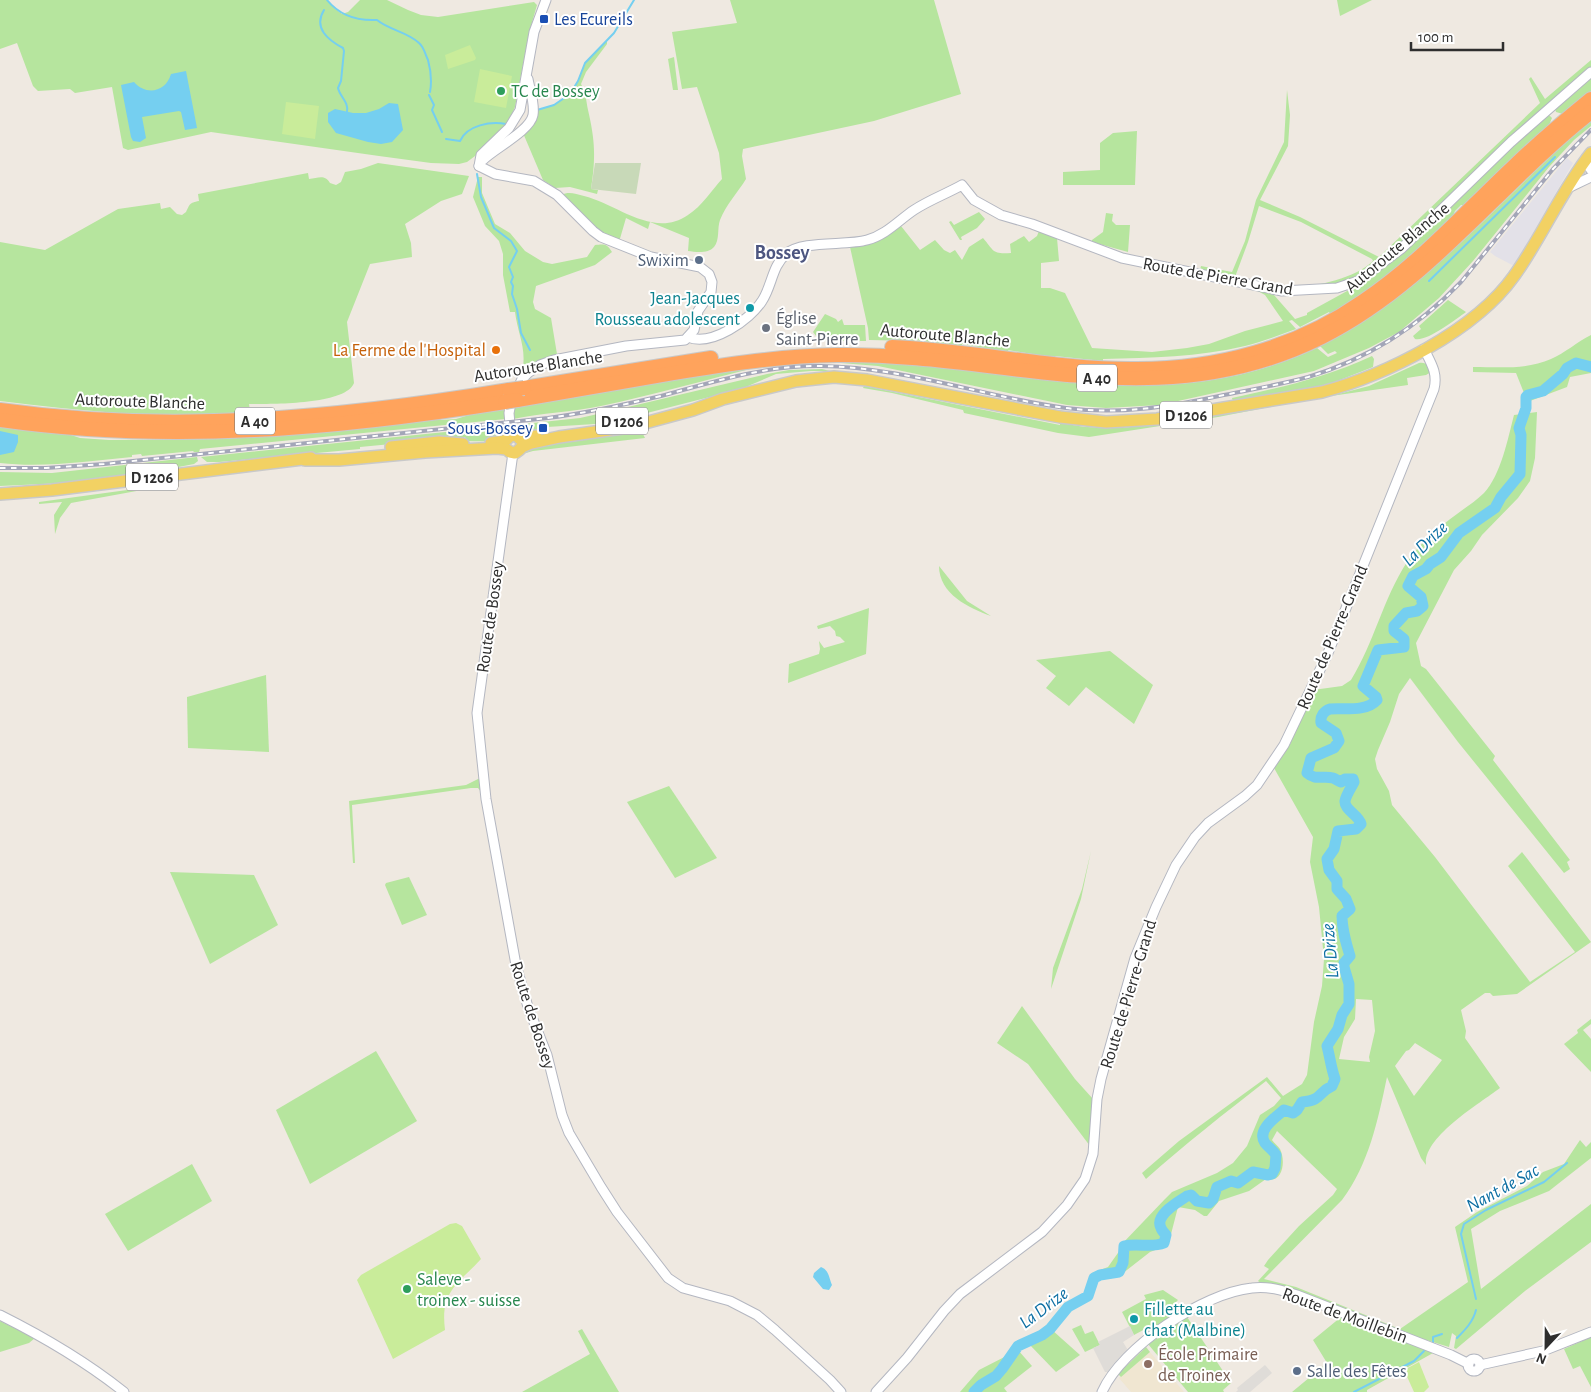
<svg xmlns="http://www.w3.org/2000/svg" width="1591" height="1392" viewBox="0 0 1591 1392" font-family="'Alegreya Sans',sans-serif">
	<rect width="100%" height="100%" fill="#efe9e1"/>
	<polygon fill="#e3e1e8" points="1567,158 1573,163 1514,266 1495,256 1490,252"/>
	<polygon fill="#f0e6d1" points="1150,1352 1184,1392 1131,1392 1119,1378"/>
	<g fill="#b6e59e" fill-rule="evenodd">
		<polygon points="0,0 327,0 334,8 342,14 348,12 360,0 387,0 408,10 421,15 438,17 534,2 537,5 529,33 515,107 507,125 475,156 467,162 459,164 431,163 379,156 211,132 128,150 123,148 112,87 75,93 70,89 38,91 33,86 17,43 0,49"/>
		<path d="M730,0H934L961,94L874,121L743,149L742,156L746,179C738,192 726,205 720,220C717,228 720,240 714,247C708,254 696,252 688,251L689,238L650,222L648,229L626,218L619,242C594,230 581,214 562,195C568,191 576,194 584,196C617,204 654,239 688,215C702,206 712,190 722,179L719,153L697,87L682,89L672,32L737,23Z"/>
		<polygon points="1337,0 1372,0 1340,16"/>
		<path d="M607,41V44L586,72L581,84C586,93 586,100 588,110C595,140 596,158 591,189L598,190L597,194L570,187L555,188L543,180L523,133L537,110L554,105L570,94L578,81L585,63Z"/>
		<polygon points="674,57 678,90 673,90 668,59"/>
		<path d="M1591,60V67L1538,112L1405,241L1361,276L1342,284L1283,288L1200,270L1201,266L1232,272L1245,241L1256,200L1284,142L1287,90L1290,115L1288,146L1260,200L1300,217L1379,257L1540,103L1529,79L1531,77L1545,99ZM1259,206L1301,222L1372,259L1373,261C1352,281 1304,290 1277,286C1263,285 1248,280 1235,277L1248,242Z"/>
		<polygon points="1591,77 1591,92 1563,114 1556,112 1555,109"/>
		<path d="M1548,114L1552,118L1549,125L1465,205H1461L1455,211L1452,218L1422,247L1371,288L1331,315L1329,312L1300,327L1292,320L1289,321L1296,329C1279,335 1262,342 1245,346C1198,357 1151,358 1103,359V361L1055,356L1056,358L1008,350L1009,352L962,344V346L915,340L916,341L869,340L868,328L850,247C874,244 882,241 901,226L920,250L935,240L944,250L950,253L955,250L962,260L969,247L983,238C995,252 992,254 1011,253L1010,244L1024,236L1029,242L1037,236L1039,231L1057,238L1059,261L1041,263V288H1050L1065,293L1092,348L1152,352L1187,348L1209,344L1245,331L1283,321L1265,295L1254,289L1274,295L1295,319L1307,315V313L1358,285L1545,116Z"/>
		<path d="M1591,120V126L1574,140L1549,167L1473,261L1439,298L1399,332L1369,348L1314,371L1160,405L1106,408L1067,405L878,366L816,361C843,362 869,362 896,363C918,364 941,368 963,370C1090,384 1196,404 1317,348L1328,357L1337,353L1335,351L1328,354L1320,346C1426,293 1502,196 1591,120Z"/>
		<polygon points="1137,131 1135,185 1063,185 1063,172 1100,170 1100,143 1113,133"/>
		<path d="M378,163L469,176L462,194L441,201L405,224L411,243L412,257L370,264L347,322L354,383C346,405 270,404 249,404L250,410L277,411V413C224,414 171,416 117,413C78,410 39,406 0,401V242L45,250L118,209L160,203L161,209L170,207L177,214L182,215L186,212C190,204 189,203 199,201L198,194L308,173L309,179C318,178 325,174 330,183L336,185L341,182L345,172L361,169Z"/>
		<path d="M478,177H482V193L495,224L510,233L525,251L543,262L552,264L587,257L595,245C605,244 607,244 612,252L595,265L536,286L533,302L535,309L551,318L557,354L523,366C526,348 517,330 515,312H510L503,275V254L499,241L485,226L473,197Z"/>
		<polygon points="979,212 985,219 977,228 961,237 962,240 960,240 949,222 951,221 954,225"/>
		<polygon points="1106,213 1113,214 1112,221 1116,225 1130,225 1128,252 1092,242 1092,240 1103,232"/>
		<path d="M1448,300L1466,312C1456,319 1427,342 1415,339L1413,336L1421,329L1419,326Z"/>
		<polygon points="825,314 836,319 838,322 842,319 844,325 865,325 866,341 820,341 813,332"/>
		<path d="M1591,335V373L1570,377L1567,387L1530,401V408L1522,409L1524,393L1516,373L1473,372V367C1498,367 1527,370 1551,359C1565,353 1577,342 1591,335Z"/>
		<path d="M1372,356L1374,359L1373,367L1322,387L1233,402L1232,398C1282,387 1325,378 1372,356Z"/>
		<path d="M1419,363C1427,362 1429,366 1431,372L1426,375L1407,378L1408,385L1331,396L1369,386Z"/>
		<path d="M758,367C705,380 653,395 601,406C572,412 542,413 513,419L515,407L635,387L699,374Z"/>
		<polygon points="822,369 830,371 811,371 776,374 741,389 647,413 595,424 547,427 538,428 532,433 524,433 517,429 514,425 580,418 611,411 767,374 789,370"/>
		<polygon points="864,386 1060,425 1060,423 1085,427 1121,428 1164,423 1280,405 1218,417 1089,437 1058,433 964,413 963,410 892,393 863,388"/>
		<path d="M505,409L506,419L200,449L199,452H194L193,451L142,456L141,454L132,455V457C89,461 44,468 0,463V427L68,434L80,438L109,440L223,439L329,432L439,418L441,420L456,419L476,413Z"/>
		<path d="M1537,412L1535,458L1530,481L1518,498L1482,535L1471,551L1454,570L1416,643L1421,666L1426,669L1495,756L1493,760L1570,860L1567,862L1570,869L1564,873L1458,742L1410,678L1399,694L1390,722L1378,750L1375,759L1377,769L1389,791L1392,805L1435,857L1530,982L1575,952L1508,866L1522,852L1591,942L1517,994L1493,996L1490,993H1485L1461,1010L1466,1031L1465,1038L1500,1088C1479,1104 1423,1137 1426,1165L1421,1158L1387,1077C1378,1120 1369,1164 1342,1200L1264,1279L1296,1287L1400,1329L1468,1282L1455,1227L1477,1212L1527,1186L1543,1172L1564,1164L1580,1140L1586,1147L1591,1142V1158L1549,1191L1500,1211L1471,1229L1481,1289L1591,1204V1242L1525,1291L1456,1349L1454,1348L1456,1336L1452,1333L1449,1347L1423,1339L1422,1340L1262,1284L1258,1281L1269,1269L1264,1266L1268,1260L1299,1226L1333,1195L1337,1189L1277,1131L1272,1140C1274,1143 1278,1146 1280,1149C1286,1161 1283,1184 1266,1179L1249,1191L1219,1201L1207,1216H1204L1195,1210L1178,1207L1170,1238L1166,1246L1150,1252L1118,1277L1094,1281L1091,1277L1092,1273L1108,1267L1120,1250L1121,1245L1165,1199L1172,1192L1217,1173L1233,1163L1247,1146L1260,1115L1274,1106L1281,1098L1266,1081C1225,1113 1185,1144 1146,1179L1142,1173L1179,1141L1267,1077L1283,1096L1302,1084L1307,1075L1314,1022L1322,986L1324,959L1319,907L1310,862L1313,837L1274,768L1285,749L1291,743L1290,740L1313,690L1342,686L1351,680C1374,643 1383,599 1407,562C1419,544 1439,527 1457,514C1466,507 1476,501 1484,493C1501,475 1508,438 1514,415ZM1356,999L1372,1000L1375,1031L1369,1057L1370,1062L1339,1059L1344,1037L1355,1019ZM1415,1043L1442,1060L1414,1096L1395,1066L1406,1051L1409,1050Z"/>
		<path d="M671,421L641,430L645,438L533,451L519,455C537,442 562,444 583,440C612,434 642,427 671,421Z"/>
		<path d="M504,426H506L507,431C498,444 482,441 467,441L465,437L360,447V449L219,462H207L201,457Z"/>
		<polygon points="197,457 198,461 194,464 168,469 64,483 0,486 0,472 52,473"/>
		<polygon points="142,488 142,490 71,503 60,518 55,534 54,515 62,502 39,504 39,502"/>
		<path d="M939,566L967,601L991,616C969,608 939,594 939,566Z"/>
		<polygon points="869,608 866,654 788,683 789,664 819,654 820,649 819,641 824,648 845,642 840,637 836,636 835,631 830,626 818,629 817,626"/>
		<polygon points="1110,651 1153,685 1134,724 1086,687 1069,706 1046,688 1056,676 1036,660"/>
		<polygon points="266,675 269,752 188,748 187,697"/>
		<polygon points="480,778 482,793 478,788 471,788 352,805 355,863 353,863 349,801 466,785"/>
		<polygon points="669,786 717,858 675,878 627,802"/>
		<polygon points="1091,851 1081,899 1051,989 1053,968 1082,889"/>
		<polygon points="170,872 254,875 278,925 210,964"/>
		<polygon points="409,877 427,915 402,925 385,885 386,883"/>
		<polygon points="1022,1006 1075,1079 1093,1099 1090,1146 1028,1064 997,1043"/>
		<polygon points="1591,1019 1591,1024 1583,1030 1591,1039 1591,1072 1564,1044 1578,1033 1577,1030"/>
		<polygon points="376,1051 417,1121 310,1184 276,1110"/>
		<polygon points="192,1164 212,1201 128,1251 105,1214"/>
		<polygon points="1163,1290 1178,1300 1172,1306 1177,1312 1150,1333 1147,1328 1134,1335 1122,1312 1146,1299 1144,1295"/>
		<polygon points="1187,1317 1231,1383 1223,1390 1224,1392 1188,1392 1148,1344 1156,1339 1160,1338 1162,1334"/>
		<polygon points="1341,1317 1433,1353 1367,1390 1367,1392 1292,1392 1327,1363 1313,1340"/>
		<polygon points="0,1321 35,1338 29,1343 0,1352"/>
		<polygon points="1081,1325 1085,1334 1093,1331 1100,1345 1085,1352 1072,1329"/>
		<polygon points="582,1329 619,1392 522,1392 590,1354 578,1331"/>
		<polygon points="1052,1330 1080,1355 1056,1372 1028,1343"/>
		<polygon points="1591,1337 1591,1387 1580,1366 1573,1369 1564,1349"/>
		<polygon points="1146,1347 1150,1352 1121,1377 1118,1374"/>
		<polygon points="1018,1350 1032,1366 1004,1388 1007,1392 960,1392 979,1370"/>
	</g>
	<polygon fill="#c8d9b8" points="595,163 641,163 636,194 591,189"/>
	<g fill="#c9ec9a">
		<polygon points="470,45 476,58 475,60 448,69 445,55"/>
		<polygon points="480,69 512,76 506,108 474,102"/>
		<polygon points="286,102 319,106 315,139 282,134"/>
		<path d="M456,1223L462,1226L481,1259C458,1284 440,1291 445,1330L393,1359L357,1280L361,1275L450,1224Z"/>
		<polygon points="1419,1362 1429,1387 1424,1392 1414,1392 1404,1370"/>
	</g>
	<g fill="#dfdcd8">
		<polygon points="1130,1326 1134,1335 1123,1342 1129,1352 1109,1372 1105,1372 1093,1348 1100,1345 1098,1342"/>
		<polygon points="1265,1365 1272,1373 1250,1392 1236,1392 1238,1390 1237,1388"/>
	</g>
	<g fill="#75cff0">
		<path d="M186,71L197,128L185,130L181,112L179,111L142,117L146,138L140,142L133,141L131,137L121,85L134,82C146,96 166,92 171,74Z"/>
		<polygon points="389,103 398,104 403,130 392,142 381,144 368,142 336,133 328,122 328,113 335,109 353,113 366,113 379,109"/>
		<polygon points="0,431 18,435 18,442 14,452 0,455"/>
		<path d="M821,1267C829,1270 829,1278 832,1285L829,1290L823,1289L813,1277L814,1273Z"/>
	</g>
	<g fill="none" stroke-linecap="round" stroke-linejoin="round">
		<g stroke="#75cff0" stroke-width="2">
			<path d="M327,0C339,15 357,21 377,20C389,30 408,32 419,43C424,47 425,54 428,60C431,71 432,81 430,92"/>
			<path d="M324,10C313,28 328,40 343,48L344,51L341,81L338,88C340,97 349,102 347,112"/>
			<polyline points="429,95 434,105 432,110 442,132"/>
			<polyline points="537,110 554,105 570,94 578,81 585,63 614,33 634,0"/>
			<path d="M446,139L460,141C467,125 491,121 506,124"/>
			<polyline points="477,174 481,197 494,228 511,241 517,251 509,267 513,277 511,282 513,286 512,294 517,309 521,333 530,350"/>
			<polyline points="1429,281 1555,157"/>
			<polyline points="1476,1299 1461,1234 1464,1224 1486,1210 1544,1182 1567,1163"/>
			<path d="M1457,1338C1465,1330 1473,1322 1476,1310"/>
			<polyline points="1433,1343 1433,1337 1442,1334"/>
			<polyline points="1354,1392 1414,1361 1424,1351"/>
		</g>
		<path stroke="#75cff0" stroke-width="11" d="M974,1392L981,1385L996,1376L1002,1369L1018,1346L1042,1335L1050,1329L1068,1307L1088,1296L1094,1278L1100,1275L1119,1272L1123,1263L1124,1246C1137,1243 1152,1248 1164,1243L1166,1235C1164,1233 1162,1231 1161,1228C1154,1215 1178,1202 1187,1196L1191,1195L1197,1201L1209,1203L1213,1199L1217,1187L1231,1181L1238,1183L1253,1172L1268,1175L1272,1174L1275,1168L1276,1155C1273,1150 1268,1147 1265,1143C1256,1130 1276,1117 1284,1110L1293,1113L1297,1110L1302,1102C1323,1100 1317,1093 1332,1086L1335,1079C1331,1068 1330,1057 1327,1046L1338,1029L1342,1015L1349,1004V984L1344,967V963L1350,956C1346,943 1342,930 1342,916L1350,909L1346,899L1337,889V881L1329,870L1327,859L1334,849L1338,831L1356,829L1361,824C1359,815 1344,810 1345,801C1346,795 1351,788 1354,782L1353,779H1345L1341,782C1338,781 1336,779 1333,778C1323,775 1316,781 1307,773L1311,758L1334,748L1339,741L1336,733L1321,723C1320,716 1324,711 1330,709C1345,708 1366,712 1377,700L1376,697L1363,686L1378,650L1404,647V639L1394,631V626L1406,613L1417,611L1423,606L1421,597L1408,586L1413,576L1426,569L1430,564L1441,557L1459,533L1495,508L1501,497L1520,474L1521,435L1519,428L1526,408V397L1528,395L1543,391L1563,374L1567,368L1576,363L1591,367"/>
		<g stroke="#b4b7c1" stroke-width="11">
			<g id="tertiary">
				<path d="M483,160C495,148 530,131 533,115C535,104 530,90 528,79"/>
				<polyline points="1585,161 1591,170"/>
				<polyline points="479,166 495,174 534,181 557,195 593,231 601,237 651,257 700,267 709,274 712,282 711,292 698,311 694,330 685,340 626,346 554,360 540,365 528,373 522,379 511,403 509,413 511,435"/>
				<polyline points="479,166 481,155 509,128 520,110 534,32 546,0"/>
				<polyline points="1568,188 1591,177"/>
				<path d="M688,337C711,347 750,320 762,301C772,286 772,266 786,254C802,240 846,246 867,240C886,235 899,220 914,210C929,200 946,194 962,185L974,200L1001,215L1032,224L1122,258L1282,291L1337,288L1358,281L1401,249L1511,142L1591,72"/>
				<polyline points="513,453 477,713 486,799 516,965 528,1007 547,1055 562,1115 569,1133 601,1187 617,1212 668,1278 683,1288 730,1301 757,1315 775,1330 830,1380 841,1392"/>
				<path d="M0,1315C44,1337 85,1361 124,1392"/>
				<circle cx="1474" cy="1365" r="6"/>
				<polyline points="1480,1365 1543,1351 1591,1332"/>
				<path d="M876,1392L907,1358L944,1311L960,1294L1042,1232L1067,1205L1085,1179L1093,1154L1097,1099L1101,1079L1135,958L1156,907L1176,865L1195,837L1208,823L1245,796L1257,785L1284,745L1328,653L1434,389C1438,373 1431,363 1424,349"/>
				<path d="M1102,1392C1122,1347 1203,1293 1252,1288C1268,1286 1282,1290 1297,1295L1451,1355L1469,1364"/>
			</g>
		</g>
		<g stroke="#c9c9c9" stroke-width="14">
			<g id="primary">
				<polyline points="491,443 505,441 511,435 517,436 520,439 536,436"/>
				<polyline points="391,447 439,442 463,444"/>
				<path d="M305,460H339L425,452L497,448L506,449L510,452L515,453L519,450L522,447L531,443L559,437L630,427L693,410L723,399L796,381L834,377L867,380L1060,417L1106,422L1157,419L1322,392C1386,375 1475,331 1514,276C1542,237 1561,191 1591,153"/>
				<polyline points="0,494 52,490 311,458"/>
			</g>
		</g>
		<g stroke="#c9c9c9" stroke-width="16">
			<g id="motorway">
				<path d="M892,347C974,350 1055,370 1137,369C1217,369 1296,348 1362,302C1419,264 1464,213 1513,167C1538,143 1564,121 1591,99"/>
				<polyline points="524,388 711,358"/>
				<path d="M517,400C564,392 610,384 656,376C716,366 776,356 837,355C1006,353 1158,419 1322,337C1428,284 1499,184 1591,112"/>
				<path d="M0,410C172,434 339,418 509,390"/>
				<path d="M0,420C169,444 337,429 505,402"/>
			</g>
		</g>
		<use href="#tertiary" stroke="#fff" stroke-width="9"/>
		<use href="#primary" stroke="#f2d163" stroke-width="11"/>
		<use href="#motorway" stroke="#ffa35c" stroke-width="14"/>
		<g stroke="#a3a6b8" stroke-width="4">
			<path id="rail" d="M0,468H46L104,464L548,418C586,413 623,405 661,396C713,382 766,365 821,366C903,367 985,397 1066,408C1118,415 1168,407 1219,396C1248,390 1279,385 1308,377C1368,359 1418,327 1461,282L1553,169L1591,130"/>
		</g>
		<use href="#rail" stroke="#fff" stroke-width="2" stroke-dasharray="5.5" stroke-linecap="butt"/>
		<g stroke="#c9c9c9" stroke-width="16" stroke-linecap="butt">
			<g id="motorway-bridge">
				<polyline points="509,390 524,388"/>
				<polyline points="505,402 517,400"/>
			</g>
		</g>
		<use href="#motorway-bridge" stroke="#ffa35c" stroke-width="14"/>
	</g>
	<g fill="#1a4fb4" stroke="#fff" stroke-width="2">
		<rect x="539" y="14" width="10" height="10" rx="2.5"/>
		<rect x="538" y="423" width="10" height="10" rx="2.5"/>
	</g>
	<g fill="#2e9e5b" stroke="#fff" stroke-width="2">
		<circle cx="501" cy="91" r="5"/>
		<circle cx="407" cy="1289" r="5"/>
	</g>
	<g fill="#5c6f8a" stroke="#fff" stroke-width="2">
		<circle cx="699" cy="260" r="5"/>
		<circle cx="1297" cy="1371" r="5"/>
	</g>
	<g fill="#0f9aa8" stroke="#fff" stroke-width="2">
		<circle cx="750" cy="308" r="5"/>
		<circle cx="1134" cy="1319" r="5"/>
	</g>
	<circle fill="#6b7280" stroke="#fff" stroke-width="2" cx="766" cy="328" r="5"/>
	<circle fill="#e8710a" stroke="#fff" stroke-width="2" cx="496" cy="350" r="5"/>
	<circle fill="#8d6e63" stroke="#fff" stroke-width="2" cx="1148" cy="1364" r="5"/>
	<g text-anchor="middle" stroke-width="4" stroke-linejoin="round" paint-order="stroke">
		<g fill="#fff" stroke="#6d6d6d" stroke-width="1">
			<rect x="1077" y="364.5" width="40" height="27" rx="4"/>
			<rect x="1160" y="401.5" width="52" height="27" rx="4"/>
			<rect x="235" y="407.5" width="40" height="27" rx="4"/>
			<rect x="596" y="407.5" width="52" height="27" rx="4"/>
			<rect x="126" y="463.5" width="52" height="27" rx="4"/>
		</g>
		<g font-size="16" font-weight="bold" fill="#2e2e2e">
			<text x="1097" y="384">A 40</text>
			<text x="1186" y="421">D 1206</text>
			<text x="255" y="427">A 40</text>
			<text x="622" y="427">D 1206</text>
			<text x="152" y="483">D 1206</text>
		</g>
		<g font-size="18" fill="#164399" stroke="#fff" text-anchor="start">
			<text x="554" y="25">Les Ecureils</text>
			<text x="533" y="434" text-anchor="end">Sous-Bossey</text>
		</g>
		<g font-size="18" fill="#27864d" stroke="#fff" text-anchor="start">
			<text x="511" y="97">TC de Bossey</text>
			<text x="417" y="1285">Saleve -<tspan x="417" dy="21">troinex - suisse</tspan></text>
		</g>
		<g font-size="18" fill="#2e2e2e" stroke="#fff">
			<text transform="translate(1397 247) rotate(-40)" y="6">Autoroute Blanche</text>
			<text transform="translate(1218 276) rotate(10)" y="6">Route de Pierre Grand</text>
			<text transform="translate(945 335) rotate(5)" y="6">Autoroute Blanche</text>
			<text transform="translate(538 366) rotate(-9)" y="6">Autoroute Blanche</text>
			<text transform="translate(140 401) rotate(2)" y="6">Autoroute Blanche</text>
			<text transform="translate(490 617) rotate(-82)" y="6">Route de Bossey</text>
			<text transform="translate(1332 637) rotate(-67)" y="6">Route de Pierre-Grand</text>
			<text transform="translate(1128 994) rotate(-73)" y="6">Route de Pierre-Grand</text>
			<text transform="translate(533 1015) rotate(72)" y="6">Route de Bossey</text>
			<text transform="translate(1345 1315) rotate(20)" y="6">Route de Moillebin</text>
		</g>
		<g font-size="18" fill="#4e5e75" stroke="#fff" text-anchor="end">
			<text x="689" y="266">Swixim</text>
			<text x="1307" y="1377" text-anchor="start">Salle des Fêtes</text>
		</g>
		<g font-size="18" fill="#0d838f" stroke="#fff" text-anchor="end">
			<text x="740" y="304">Jean-Jacques<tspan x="740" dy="21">Rousseau adolescent</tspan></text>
			<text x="1144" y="1315" text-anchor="start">Fillette au<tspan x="1144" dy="21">chat (Malbine)</tspan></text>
		</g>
		<g font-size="18" fill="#5b616d" stroke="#fff" text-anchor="start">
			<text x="776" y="324">Église<tspan x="776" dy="21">Saint-Pierre</tspan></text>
		</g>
		<g font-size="18" fill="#c56008" stroke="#fff" text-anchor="end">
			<text x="486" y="356">La Ferme de l'Hospital</text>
		</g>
		<g font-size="18" fill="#785e54" stroke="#fff" text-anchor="start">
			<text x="1158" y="1360">École Primaire<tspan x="1158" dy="21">de Troinex</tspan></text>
		</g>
		<g font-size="19" font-style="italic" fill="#0d6fa3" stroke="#fff">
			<text transform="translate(1424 543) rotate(-44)" y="7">La Drize</text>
			<text transform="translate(1329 951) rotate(-95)" y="7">La Drize</text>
			<text transform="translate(1502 1187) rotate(-29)" y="7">Nant de Sac</text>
			<text transform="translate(1043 1307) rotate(-37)" y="7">La Drize</text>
		</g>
		<g font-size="20" font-weight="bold" fill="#4d5680" stroke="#fff">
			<text x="782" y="259">Bossey</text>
		</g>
	</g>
	<g transform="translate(1546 1347) rotate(202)" stroke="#ffffff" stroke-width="4" paint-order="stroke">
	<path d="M0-4L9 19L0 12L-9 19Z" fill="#2e2e2e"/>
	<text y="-8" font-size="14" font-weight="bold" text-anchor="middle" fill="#2e2e2e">N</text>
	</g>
	<path d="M1411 42v8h92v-8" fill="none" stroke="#2e2e2e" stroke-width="2.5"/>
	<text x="1418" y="42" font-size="15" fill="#2e2e2e" stroke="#ffffff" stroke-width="4" paint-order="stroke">100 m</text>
</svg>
